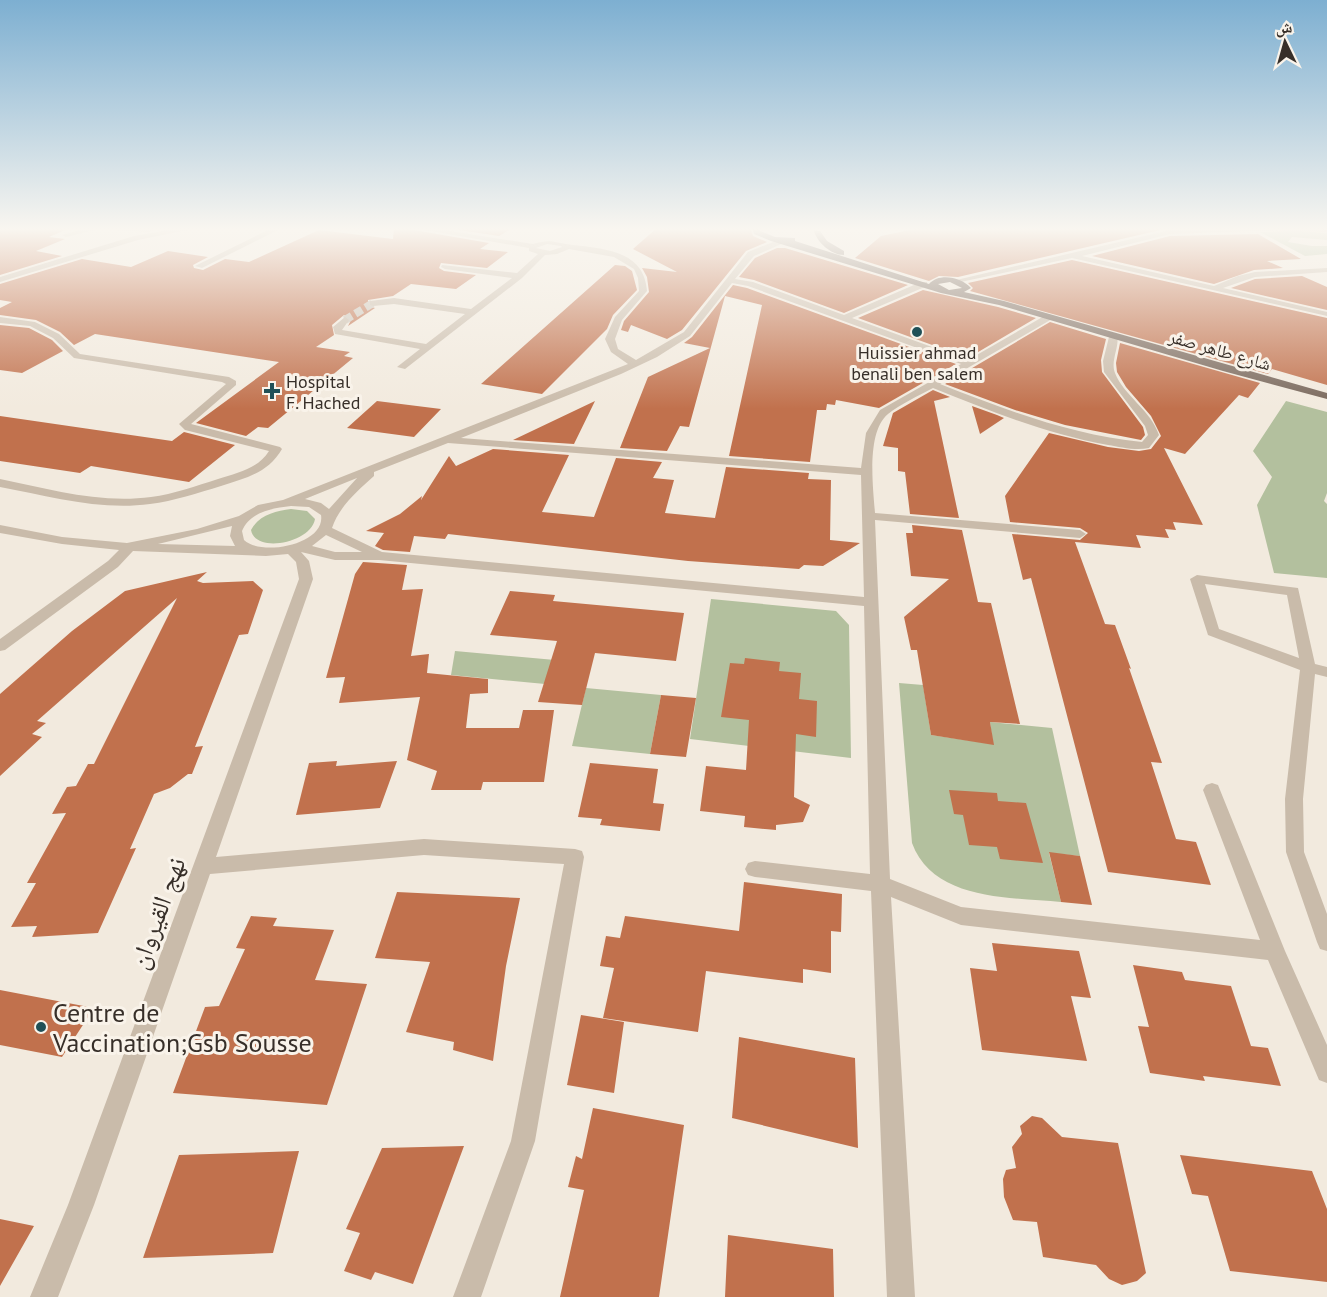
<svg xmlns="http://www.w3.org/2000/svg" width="1327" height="1297" font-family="'PT Sans','Noto Naskh Arabic',sans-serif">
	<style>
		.green { fill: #b3c09e }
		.building { fill: #c1714d }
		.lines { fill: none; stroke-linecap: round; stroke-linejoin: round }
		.minor-tunnel { stroke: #cdc5ba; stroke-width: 8; stroke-dasharray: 8 4; stroke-linecap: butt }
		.minor { fill: #c9bbaa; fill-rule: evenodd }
		.major { fill: #78675b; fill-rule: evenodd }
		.poi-dot { fill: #205057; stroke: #f9f3ea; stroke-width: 2 }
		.labels { text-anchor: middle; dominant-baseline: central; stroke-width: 6; stroke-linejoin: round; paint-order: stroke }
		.far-street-label { font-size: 18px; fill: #372f29; stroke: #f9f3ea }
		.far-poi-label { font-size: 18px; fill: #372f29; stroke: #f9f3ea }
		.near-street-label { font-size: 26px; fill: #372f29; stroke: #f9f3ea }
		.near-poi-label { font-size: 26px; fill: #372f29; stroke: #f9f3ea; text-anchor: start }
	</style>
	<rect width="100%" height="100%" fill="#f2eade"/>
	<!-- green -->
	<path class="green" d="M 1298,231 L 1327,233 L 1327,240 L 1292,237 L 1288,242 L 1312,246 L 1327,246 L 1327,254 L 1305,256 L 1260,232 Z
		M 1286,401 L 1327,412 L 1327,493 L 1324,501 L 1327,504 L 1327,578 L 1274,573 L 1257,505 L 1272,477 L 1253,451 Z
		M 291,509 L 307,511 L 315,519 C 311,543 255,554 251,530 C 259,515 275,511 291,509 Z
		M 711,599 L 836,611 L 849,625 L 851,758 L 690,739 Z
		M 455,651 L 555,660 L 545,684 L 451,675 Z
		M 899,683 L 923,685 L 931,735 L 993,744 L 990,722 L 1052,728 L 1080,856 L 1049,853 L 1061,902 C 1010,897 933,901 912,843 Z
		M 586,688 L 661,695 L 650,754 L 572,746 Z"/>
	<!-- building -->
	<path class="building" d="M 0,227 L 72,227 L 49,237 L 65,239 L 36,251 L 62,256 L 0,275 Z
		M 394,227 L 406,227 L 408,229 L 489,243 L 480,249 L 508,252 L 487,268 L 441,263 L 439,268 L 444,271 L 476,275 L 456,289 L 411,284 L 393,296 L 368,300 L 368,306 L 375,308 L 348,326 L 351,320 L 344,315 L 332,325 L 334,335 L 316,347 L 350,352 L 344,356 L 353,358 L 268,428 L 258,427 L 246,436 L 196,423 L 279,362 L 95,334 L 74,345 L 60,332 L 36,320 L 0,315 L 0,308 L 12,302 L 0,300 L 0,284 L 82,259 L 131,267 L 168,251 L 208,257 L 193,265 L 194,268 L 203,270 L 225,259 L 249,262 L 319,230 L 393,239 Z
		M 439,227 L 514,227 L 499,236 Z
		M 658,227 L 750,227 L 753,236 L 767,242 L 746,251 L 682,330 L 667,339 L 631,325 L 628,332 L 621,330 L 624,321 L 649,292 L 647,277 L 642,268 L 677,272 L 633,249 Z
		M 924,227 L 1190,227 L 1169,228 L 958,277 L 939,276 L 929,281 L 855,258 L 881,236 Z
		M 1258,234 L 1301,259 L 1267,261 L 1283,268 L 1254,270 L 1214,284 L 1092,256 L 1170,236 Z
		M 777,248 L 785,248 L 908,285 L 844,313 L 754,280 L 739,277 L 755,258 Z
		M 1072,260 L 1327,318 L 1327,385 L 1272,369 L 1268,374 L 970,291 L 973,288 L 968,283 Z
		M 615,265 L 625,266 L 632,271 L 637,290 L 613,315 L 607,329 L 542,394 L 481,384 Z
		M 1302,276 L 1327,287 L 1327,310 L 1231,288 L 1255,279 Z
		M 733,285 L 747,288 L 956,364 L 879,408 L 836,400 L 835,405 L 827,404 L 826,410 L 817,410 L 810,462 L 729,456 L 762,305 L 725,296 L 689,427 L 680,426 L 667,451 L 620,448 L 648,377 L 710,348 L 684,343 L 692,337 Z
		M 923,290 L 998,307 L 1036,318 L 968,358 L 858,318 Z
		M 1050,322 L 1106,339 L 1101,360 L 1102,372 L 1143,427 L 1145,435 L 1141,440 L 1065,425 L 1015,410 L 945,384 Z
		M 0,325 L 29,328 L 52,340 L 63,351 L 22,373 L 0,370 Z
		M 1120,343 L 1260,383 L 1248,398 L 1239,395 L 1185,454 L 1164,448 L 1203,525 L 1173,522 L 1176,530 L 1165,529 L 1169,538 L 1136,535 L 1141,548 L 1075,542 L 1105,624 L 1115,625 L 1131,669 L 1129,668 L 1162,763 L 1151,762 L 1176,839 L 1196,842 L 1211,885 L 1108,872 L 1031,578 L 1023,580 L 1012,534 L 1080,540 L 1088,533 L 1080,528 L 1010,522 L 1005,496 L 1049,433 L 1108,447 L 1139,451 L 1151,449 L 1161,436 L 1151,416 L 1126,387 L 1117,372 L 1116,363 Z
		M 933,390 L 950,397 L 934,401 L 959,518 L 910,514 L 905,472 L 898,471 L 898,448 L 883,446 L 893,413 Z
		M 377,401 L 441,409 L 414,437 L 347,428 Z
		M 595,401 L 574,444 L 513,440 Z
		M 972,406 L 997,415 L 1004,418 L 980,434 Z
		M 0,416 L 172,441 L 184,432 L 235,445 L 189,482 L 91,466 L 80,473 L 0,461 Z
		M 493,449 L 569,455 L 542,512 L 594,517 L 616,458 L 662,462 L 653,478 L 674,480 L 665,513 L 715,518 L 726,467 L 809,473 L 808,479 L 831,480 L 830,540 L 860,543 L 823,566 L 804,565 L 799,569 L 688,561 L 448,534 L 445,539 L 414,536 L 410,552 L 383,550 L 375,546 L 384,533 L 366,531 L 400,514 L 422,496 L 421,500 L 449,456 L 456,466 Z
		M 912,525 L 962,530 L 978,602 L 991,603 L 1020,724 L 990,722 L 994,745 L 931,735 L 917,650 L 911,650 L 904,617 L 949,579 L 911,576 L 906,533 L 913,533 Z
		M 363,562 L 407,565 L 402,590 L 423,589 L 411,656 L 429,654 L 427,673 L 488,679 L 488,693 L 470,694 L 466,728 L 519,728 L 523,710 L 554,710 L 544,782 L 483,782 L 481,790 L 431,790 L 437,771 L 407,760 L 420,697 L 339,703 L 345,677 L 326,678 L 355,574 Z
		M 207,572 L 197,581 L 203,583 L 253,581 L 263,590 L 248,634 L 239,635 L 195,747 L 203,746 L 192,774 L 188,774 L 170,788 L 154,794 L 130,849 L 136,848 L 98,933 L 32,937 L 37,926 L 11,927 L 36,883 L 27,883 L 66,813 L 52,814 L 67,787 L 76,786 L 88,764 L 94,764 L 177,598 L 37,721 L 46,723 L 32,734 L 42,737 L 0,776 L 0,694 L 72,631 L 125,591 Z
		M 510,591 L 555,595 L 553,601 L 684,613 L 676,661 L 595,653 L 582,705 L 538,702 L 557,641 L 490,635 Z
		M 745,658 L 780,662 L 779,671 L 801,673 L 799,699 L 817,701 L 816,737 L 796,734 L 794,797 L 810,805 L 803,822 L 776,825 L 776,830 L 744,827 L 745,816 L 700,811 L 706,766 L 746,770 L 749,720 L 721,717 L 730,663 L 744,664 Z
		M 661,695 L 696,698 L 686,757 L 650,754 Z
		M 337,761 L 336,766 L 397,761 L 380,808 L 296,815 L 309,763 Z
		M 590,763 L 658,769 L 653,803 L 664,804 L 660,831 L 600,825 L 602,819 L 578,817 Z
		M 949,790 L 997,793 L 998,801 L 1026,803 L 1043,863 L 1000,859 L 997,847 L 969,845 L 963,815 L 954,814 Z
		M 1049,852 L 1080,856 L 1092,905 L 1061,902 Z
		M 744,882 L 842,894 L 841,932 L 831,931 L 831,973 L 803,969 L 803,983 L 706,971 L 698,1032 L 603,1018 L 614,968 L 600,966 L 606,936 L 620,938 L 625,916 L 739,931 Z
		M 397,892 L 520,898 L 506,966 L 493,1061 L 453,1050 L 454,1042 L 406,1032 L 430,962 L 375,958 Z
		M 251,916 L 277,918 L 273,926 L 334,930 L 315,980 L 367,984 L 327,1105 L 173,1093 L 205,1007 L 219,1006 L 245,949 L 236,948 Z
		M 992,943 L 1079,951 L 1091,998 L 1071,996 L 1087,1061 L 982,1050 L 970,968 L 997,971 Z
		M 1133,965 L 1182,972 L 1185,980 L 1231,986 L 1251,1046 L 1268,1048 L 1281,1086 L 1203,1076 L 1205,1081 L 1150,1073 L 1138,1026 L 1149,1027 Z
		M 0,990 L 94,1008 L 62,1057 L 0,1045 Z
		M 581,1015 L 624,1022 L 614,1093 L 567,1085 Z
		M 739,1037 L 855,1058 L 858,1148 L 732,1118 Z
		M 593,1108 L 684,1125 L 659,1297 L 560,1297 L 584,1190 L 568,1187 L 576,1156 L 582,1159 Z
		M 1032,1116 L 1042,1118 L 1062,1137 L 1118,1143 L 1146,1273 L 1137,1281 L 1122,1285 L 1109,1279 L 1096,1265 L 1043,1257 L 1037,1222 L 1013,1220 L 1004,1197 L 1003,1179 L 1006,1170 L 1016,1168 L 1012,1147 L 1022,1134 L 1020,1126 Z
		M 464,1146 L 413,1284 L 375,1272 L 371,1280 L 344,1271 L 360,1233 L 346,1229 L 382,1148 Z
		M 299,1151 L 273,1253 L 143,1258 L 179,1155 Z
		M 1180,1155 L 1312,1171 L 1327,1209 L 1327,1282 L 1230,1271 L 1208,1196 L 1192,1194 Z
		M 0,1219 L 34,1226 L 0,1286 Z
		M 728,1235 L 833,1249 L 834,1297 L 725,1297 Z"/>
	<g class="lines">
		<!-- minor-tunnel -->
		<path class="minor-tunnel" d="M 345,320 L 373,303"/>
		<!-- minor -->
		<path class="minor" d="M 90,227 L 134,227 L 153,230 L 149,232 L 99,229 L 66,237 L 62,235 Z
			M 186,227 L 202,227 L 138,240 L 0,282 L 0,277 L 134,236 Z
			M 274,227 L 284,227 L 202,268 L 195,266 Z
			M 408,227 L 425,227 L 533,244 C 551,238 556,243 573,245 C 606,249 644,251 647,291 L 622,320 L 615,339 L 618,349 L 636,360 L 684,332 L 748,252 L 783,238 L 786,242 L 754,256 L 735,279 L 753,282 L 844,315 L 921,282 L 927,282 L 927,286 L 852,318 L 968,360 L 1046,315 L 1052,315 L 1052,319 L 940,384 C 1006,410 1071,435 1142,442 L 1148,435 L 1145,426 L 1104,372 L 1103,361 L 1109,337 L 1117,335 C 1120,347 1110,360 1115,373 C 1124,396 1150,409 1159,435 L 1149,448 C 1136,451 1120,447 1108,445 C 1047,434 990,411 933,388 C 918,396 901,404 888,414 C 866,432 873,487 875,513 L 1080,530 L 1086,534 L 1080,538 L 875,520 L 890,879 L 961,907 L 1260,940 L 1203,790 L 1206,785 L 1212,783 L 1218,785 L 1285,951 L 1327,1045 L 1327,1083 L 1319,1080 L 1268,960 L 961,925 L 891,897 L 915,1297 L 887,1297 L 871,891 L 755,877 L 748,875 L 745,869 L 748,863 L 755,861 L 870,874 L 864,606 L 379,560 L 335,560 L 301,552 L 309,561 L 313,579 L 216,857 L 424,839 L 575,849 L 582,851 L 584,857 L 535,1141 L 481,1297 L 453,1297 L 511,1141 L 564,864 L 424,855 L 210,874 L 94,1205 L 58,1297 L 30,1297 L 68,1205 L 299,579 L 296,562 L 288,554 L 266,556 L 133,551 L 118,567 L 5,650 L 0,651 L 0,639 L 108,561 L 119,550 L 62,544 L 0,533 L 0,525 L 62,537 L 127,543 L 197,529 L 239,516 L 258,505 L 283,500 L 628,364 L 611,352 L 605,339 L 615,317 L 639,291 L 638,278 L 634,269 L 614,257 L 569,249 L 557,254 L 545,255 L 522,278 L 405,369 L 397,367 L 420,349 L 335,334 L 333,327 L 345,317 L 349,320 L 342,330 L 426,344 L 465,314 L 394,304 L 373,306 L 370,305 L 370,301 L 394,298 L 471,309 L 512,278 L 445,269 L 441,267 L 442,265 L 517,273 L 538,254 L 529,251 L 529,248 ZM 547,244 L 561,246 L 562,247 L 550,251 L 536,248 ZM 732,283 L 748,286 L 961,364 L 880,410 L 866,433 L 861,468 L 461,438 L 621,374 L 657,357 L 690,336 ZM 448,443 L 861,475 L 864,597 L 382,552 L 332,528 C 339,507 357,491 374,476 L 374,472 ZM 357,478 L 329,509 L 321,503 L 305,499 ZM 291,506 L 309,507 L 321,515 C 326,544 262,557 244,540 L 242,531 C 250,512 272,508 291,506 ZM 232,526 L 230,536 L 235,546 L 158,544 ZM 326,535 L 362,552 L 335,552 L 312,546 Z
			M 813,227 L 821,227 L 821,229 L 814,231 Z
			M 1249,227 L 1326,228 L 1327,232 L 1279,230 L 1170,234 L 1082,256 L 1214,286 L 1238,276 L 1255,272 L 1327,268 L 1327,272 L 1255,277 L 1223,288 L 1327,312 L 1327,316 L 1072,258 L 956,283 L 952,281 L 1170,230 Z
			M 0,317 L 35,322 L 59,334 L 80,354 L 229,377 L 236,381 L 236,385 L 191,424 L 280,447 L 282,449 C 268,473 246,478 221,486 C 198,493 174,501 150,504 C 100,511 49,496 0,487 L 0,479 C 49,489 100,504 151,497 C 174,494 196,486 218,479 C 237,473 258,469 269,451 L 185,430 L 179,424 L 226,384 L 222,382 L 74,358 L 53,338 L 30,326 L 0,323 Z
			M 1197,575 L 1298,588 L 1315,664 L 1327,667 L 1327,677 L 1315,674 L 1303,799 L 1304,852 L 1327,914 L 1327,951 L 1320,949 L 1317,942 L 1286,852 L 1285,799 L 1300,670 L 1208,635 L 1190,579 ZM 1205,584 L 1287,595 L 1299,658 L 1219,629 Z"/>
		<!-- major -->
		<path class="major" d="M 752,227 L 760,227 L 760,231 L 775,237 L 795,238 L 795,241 L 929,284 C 940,272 962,278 971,288 L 964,292 L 1004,301 L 1327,393 L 1327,399 L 1223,371 L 999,305 L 941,293 L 771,241 L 754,234 ZM 950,282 L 962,288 L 949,290 L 938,284 Z
			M 1314,227 L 1327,227 L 1327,231 L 1316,228 Z
			M 814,231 L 820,231 L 827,241 L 844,251 L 844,255 C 831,255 817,242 814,231 Z"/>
	</g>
	<!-- sky -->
	<linearGradient id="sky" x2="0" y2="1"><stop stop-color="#7dafd1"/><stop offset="0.56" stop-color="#f9f6f0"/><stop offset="1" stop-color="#f9f6f0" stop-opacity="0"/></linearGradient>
	<rect width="1327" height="409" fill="url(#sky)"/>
	<!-- markers -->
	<g class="poi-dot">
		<circle cx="917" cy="332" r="6"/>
		<path d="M269 382h6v6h6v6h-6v6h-6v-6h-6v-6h6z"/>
		<circle cx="41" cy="1027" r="6"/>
	</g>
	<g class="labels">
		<!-- far-street labels -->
		<g class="far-street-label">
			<text transform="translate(1220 350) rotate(16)">شارع طاهر صفر</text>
		</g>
		<!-- far-poi labels -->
		<g class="far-poi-label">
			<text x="917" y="352">Huissier ahmad<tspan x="917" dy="21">benali ben salem</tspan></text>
			<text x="286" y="381" text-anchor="start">Hospital<tspan x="286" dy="21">F. Hached</tspan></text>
		</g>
		<!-- near-street labels -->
		<g class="near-street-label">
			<text transform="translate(157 913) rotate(-70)">نهج القيروان</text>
		</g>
		<!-- near-poi labels -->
		<g class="near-poi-label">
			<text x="53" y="1012">Centre de<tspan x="53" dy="30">Vaccination;Gsb Sousse</tspan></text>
		</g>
	</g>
	<!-- north arrow -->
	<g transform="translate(1285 42) rotate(355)" stroke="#f9f3ea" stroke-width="4.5" paint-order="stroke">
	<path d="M0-4.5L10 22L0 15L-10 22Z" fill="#372f29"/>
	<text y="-9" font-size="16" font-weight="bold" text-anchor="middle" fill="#372f29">ش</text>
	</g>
</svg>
